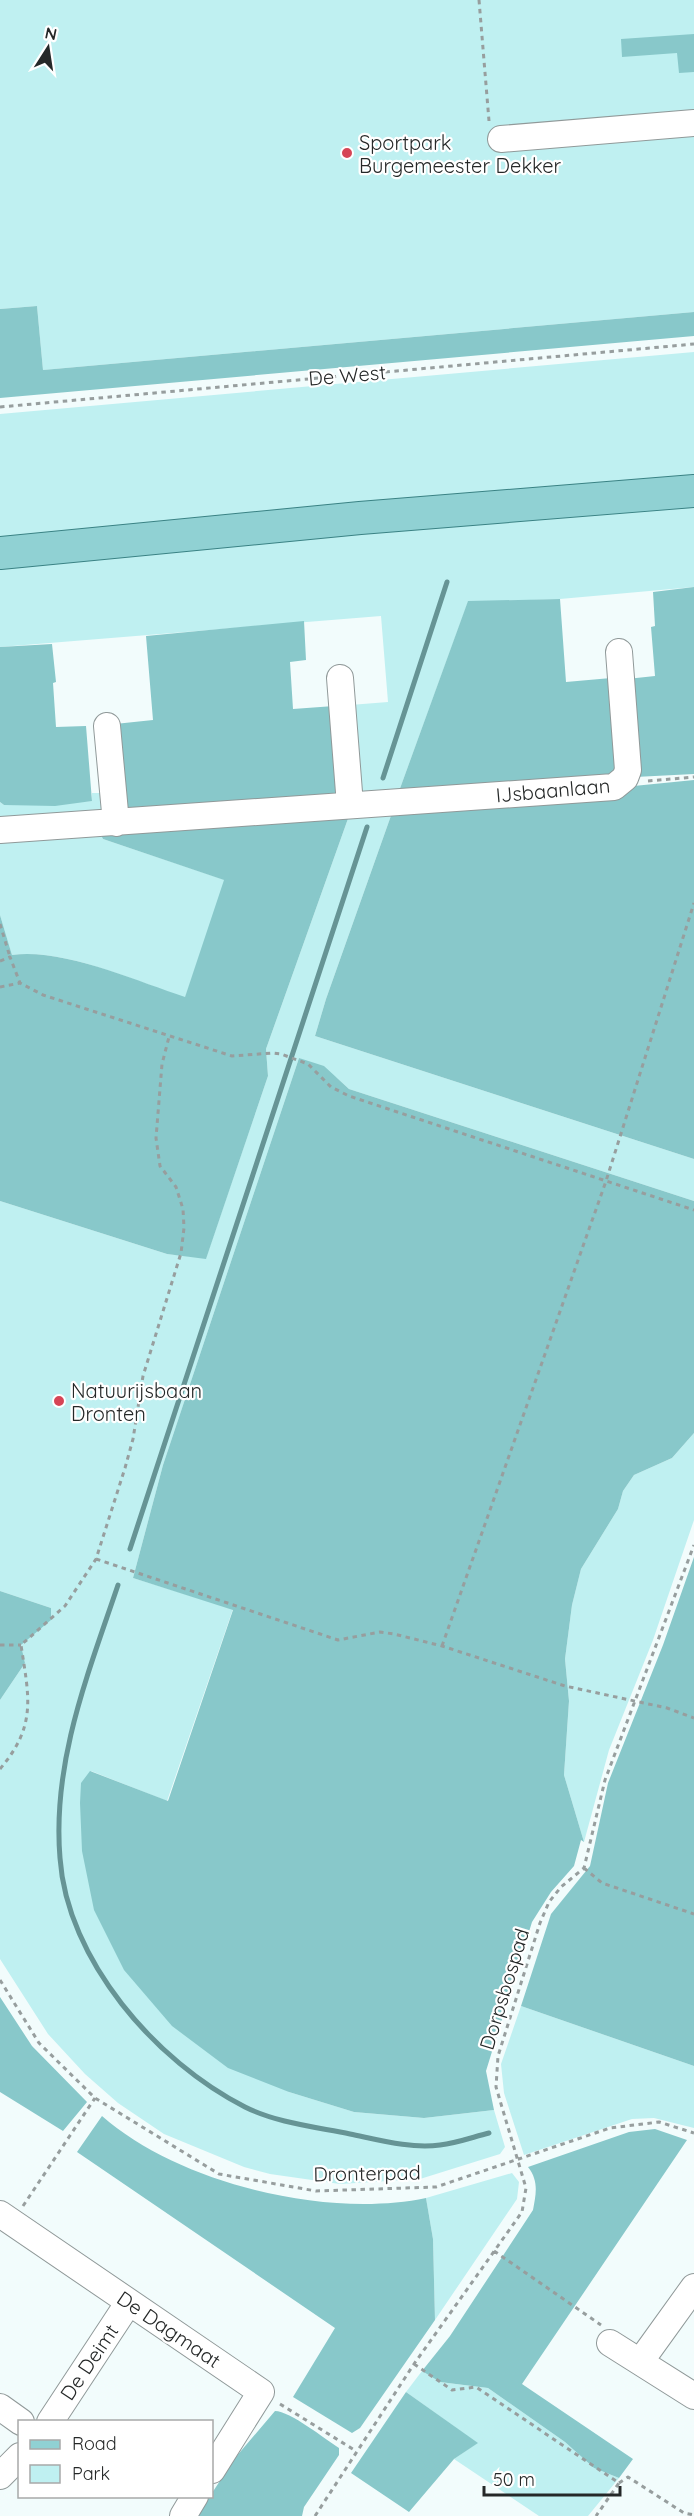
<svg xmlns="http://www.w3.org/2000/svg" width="694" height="2516" font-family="Quicksand,sans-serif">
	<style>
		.green { fill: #bff0f1 }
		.forest { fill: #88c8ca }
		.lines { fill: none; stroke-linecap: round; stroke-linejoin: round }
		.stream { stroke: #669495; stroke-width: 5 }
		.minor-casing { stroke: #909999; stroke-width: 28 }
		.major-casing { stroke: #3a8284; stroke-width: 34 }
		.path { stroke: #979e9e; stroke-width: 3; stroke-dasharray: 4.5 4.5; stroke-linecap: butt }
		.minor { stroke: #fff; stroke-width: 26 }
		.major { stroke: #90d1d3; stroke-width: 32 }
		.poi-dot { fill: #d64556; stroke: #fff; stroke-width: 2 }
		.labels { text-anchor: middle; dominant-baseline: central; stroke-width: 4.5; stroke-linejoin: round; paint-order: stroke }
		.poi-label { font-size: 20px; fill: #252828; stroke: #fff; text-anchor: start }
		.street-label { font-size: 20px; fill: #252828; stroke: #fff }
	</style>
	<rect width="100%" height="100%" fill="#f2fcfc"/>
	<!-- green -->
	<path class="green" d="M 0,0 L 694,0 L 694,312 L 43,370 L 37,306 L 0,309 Z
		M 694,352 L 694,483 L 0,544 L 0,414 Z
		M 694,500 L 694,587 L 560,599 L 468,602 L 398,794 L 362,793 L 357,785 L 350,705 L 388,702 L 381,616 L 0,647 L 0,562 Z
		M 92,793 L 105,793 L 102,810 L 0,820 L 0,802 L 4,805 L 92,801 Z
		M 393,810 L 326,999 L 315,1036 L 694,1159 L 694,1201 L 349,1089 L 337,1078 L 299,1058 L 163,1465 L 133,1578 L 233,1609 L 167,1801 L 91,1771 L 289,2092 L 354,2112 L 424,2118 L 494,2110 L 505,2147 L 500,2154 L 420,2179 L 340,2184 L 270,2174 L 244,2167 L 164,2134 L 118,2103 L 85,2074 L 48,2034 L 0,1959 L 0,1700 L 25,1663 L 21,1645 L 51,1608 L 0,1591 L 0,1201 L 167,1254 L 206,1258 L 268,1076 L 266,1049 L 350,813 Z
		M 98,829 L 103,839 L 225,880 L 185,998 C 136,981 63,948 12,955 L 0,915 L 0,836 Z
		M 694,1433 L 694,1520 L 653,1640 L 609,1750 L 584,1842 L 564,1775 L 569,1701 L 565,1659 L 572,1605 L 581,1569 L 618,1509 L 623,1491 L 634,1475 L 672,1458 Z
		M 521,2006 L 694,2066 L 694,2128 L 654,2118 L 632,2119 L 524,2155 L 504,2093 L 501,2064 Z
		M 512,2173 L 519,2182 L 517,2199 L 435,2320 L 433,2239 L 426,2198 Z
		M 422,2371 L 440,2382 L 488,2388 L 565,2442 L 594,2468 L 619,2478 L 588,2516 L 539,2516 L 454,2459 L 477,2443 L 406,2392 Z"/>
	<!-- forest -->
	<path class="forest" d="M 694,34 L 694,72 L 679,73 L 677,53 L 622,57 L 621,39 Z
		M 37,306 L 43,370 L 694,312 L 694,336 L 0,398 L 0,309 Z
		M 694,587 L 694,774 L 635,777 L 627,679 L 655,676 L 651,627 L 655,626 L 653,592 Z
		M 560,599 L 566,682 L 611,678 L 619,767 L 614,777 L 398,794 L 468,601 Z
		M 304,621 L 306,660 L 290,662 L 293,709 L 334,706 L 337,794 L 128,809 L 125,806 L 115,724 L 153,720 L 146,636 Z
		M 52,644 L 56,682 L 53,683 L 56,727 L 86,726 L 92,801 L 55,806 L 4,805 L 0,802 L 0,647 Z
		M 694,780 L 694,1159 L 315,1036 L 326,999 L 393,810 Z
		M 350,813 L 266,1049 L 268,1076 L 206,1259 L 167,1254 L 0,1201 L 0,915 L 12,955 C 63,948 136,981 185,997 L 224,880 L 103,839 L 98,829 Z
		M 299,1058 L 324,1066 L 349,1089 L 694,1201 L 694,1433 L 672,1458 L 634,1475 L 623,1491 L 618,1509 L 581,1569 L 572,1605 L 565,1659 L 569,1701 L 564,1775 L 584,1842 L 581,1840 L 574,1866 L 551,1892 L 532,1922 L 486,2071 L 494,2110 L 424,2118 L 354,2112 L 289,2092 L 228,2068 L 172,2026 L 124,1970 L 94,1910 L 82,1851 L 80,1803 L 81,1783 L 90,1771 L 168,1801 L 233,1610 L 133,1578 L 163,1465 Z
		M 694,1557 L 694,2066 L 521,2006 L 551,1914 L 590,1866 L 608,1783 L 663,1645 Z
		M 0,1591 L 51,1608 L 51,1620 L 21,1645 L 25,1663 L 0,1700 Z
		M 0,1997 L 32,2046 L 87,2102 L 63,2131 L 0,2092 Z
		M 102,2116 C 178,2183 326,2219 426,2198 L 433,2239 L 435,2320 L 360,2428 L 352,2433 L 293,2397 L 335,2328 L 77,2152 Z
		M 655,2129 L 687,2140 L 522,2384 L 633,2459 L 619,2478 L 594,2468 L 565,2442 L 488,2388 L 440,2382 L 422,2371 L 450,2336 L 533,2210 C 536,2194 539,2181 528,2167 L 629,2132 Z
		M 406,2392 L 478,2443 L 454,2459 L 409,2512 L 351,2473 Z
		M 275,2411 C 290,2411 325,2439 339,2448 L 339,2455 L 304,2507 L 302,2516 L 196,2516 L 209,2497 L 212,2496 L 212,2493 L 235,2458 Z"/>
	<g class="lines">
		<!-- stream -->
		<path class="stream" d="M 383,778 L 447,582
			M 130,1549 L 367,827
			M 118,1585 C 88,1674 52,1762 60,1858 C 67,1960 156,2062 245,2107 C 277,2123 316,2127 350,2134 C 379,2140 411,2149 440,2145 C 457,2143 473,2137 489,2133"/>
		<!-- minor casing -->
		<g class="minor-casing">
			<path id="minor" d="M 501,139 L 694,123
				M 340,678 L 350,805
				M 107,726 L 116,823
				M 0,830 L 614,787 L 625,778 L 628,770 L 619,652
				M 0,2214 L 261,2392 L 212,2470
				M 610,2343 L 694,2396
				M 640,2362 L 694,2287
				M 0,2407 L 21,2422
				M 50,2422 L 129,2302
				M 0,2476 L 20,2456
				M 183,2516 L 195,2496"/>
		</g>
		<!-- major casing -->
		<g class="major-casing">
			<path id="major" d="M 0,553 L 360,518 L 694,491"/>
		</g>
		<!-- path -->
		<path class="path" d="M 479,0 L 489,121
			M 0,407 L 694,344
			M 648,781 L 694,777
			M 0,924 L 10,957
			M 0,961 L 10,957 L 20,983 L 43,995 L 232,1056 L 272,1053 L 281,1054 L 308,1064 L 331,1087 L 349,1096 L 694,1210
			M 0,987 L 20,983
			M 96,1559 L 338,1640 L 380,1632 L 394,1634 L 442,1646 L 565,1686 L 667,1708 L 694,1718
			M 0,1645 L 21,1645
			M 442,1646 L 606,1181 L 694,903
			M 0,1769 C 37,1725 29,1698 21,1645 L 65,1606 L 96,1559 L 125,1468 L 133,1439 L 143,1376 L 181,1253 L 184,1228 L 183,1209 L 176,1187 L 160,1166 L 156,1138 L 162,1064 L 169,1037
			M 584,1868 L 602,1883 L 694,1914
			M 0,1980 L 39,2043 L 95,2098 L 219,2174 L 316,2191 L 436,2187 L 610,2128 L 659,2122 L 694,2133
			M 23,2206 L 95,2098
			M 494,2251 L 601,2325
			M 414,2364 L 452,2390 L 476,2387 L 619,2483 L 596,2516
			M 280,2404 L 356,2451
			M 619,2483 L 628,2477 L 684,2513 L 694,2515
			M 315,2516 L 414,2364 L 522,2212 L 526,2188 L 496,2087 L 498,2056 L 540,1923 L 549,1902 L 561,1887 L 584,1868 L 605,1780 L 694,1545"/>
		<!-- minor -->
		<use href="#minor" class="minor"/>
		<!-- major -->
		<use href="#major" class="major"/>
	</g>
	<!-- markers -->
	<g class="poi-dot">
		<circle cx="347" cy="153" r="6"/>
		<circle cx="59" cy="1401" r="6"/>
	</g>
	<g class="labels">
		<!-- poi labels -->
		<g class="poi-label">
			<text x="359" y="142">Sportpark<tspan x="359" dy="23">Burgemeester Dekker</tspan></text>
			<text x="71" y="1390">Natuurijsbaan<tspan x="71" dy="23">Dronten</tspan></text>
		</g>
		<!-- street labels -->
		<g class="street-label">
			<text transform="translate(347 375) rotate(-5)">De West</text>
			<text transform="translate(553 790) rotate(-5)">IJsbaanlaan</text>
			<text transform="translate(504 1989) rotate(-73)">Dorpsbospad</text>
			<text transform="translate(367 2173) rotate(-1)">Dronterpad</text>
			<text transform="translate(169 2329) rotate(34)">De Dagmaat</text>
			<text transform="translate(89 2362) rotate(-56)">De Deimt</text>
		</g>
	</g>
	<!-- legend -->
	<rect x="18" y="2420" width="195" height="78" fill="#ffffff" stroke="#a8a9a9" stroke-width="1.5"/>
	<rect x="30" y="2440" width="30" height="9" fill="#90d1d3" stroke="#a8a9a9" stroke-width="1.5"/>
	<text x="72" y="2450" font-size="18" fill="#252828">Road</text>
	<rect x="30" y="2465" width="30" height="18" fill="#bff0f1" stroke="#a8a9a9" stroke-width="1.5"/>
	<text x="72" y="2480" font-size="18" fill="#252828">Park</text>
	<!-- north arrow -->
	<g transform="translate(48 48) rotate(12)" stroke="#ffffff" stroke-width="4.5" paint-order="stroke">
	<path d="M0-4.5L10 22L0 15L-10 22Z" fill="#252828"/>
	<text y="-9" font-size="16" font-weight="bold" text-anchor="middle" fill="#252828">N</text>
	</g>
	<!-- scale -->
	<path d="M484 2486v9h136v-9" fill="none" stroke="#252828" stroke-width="3"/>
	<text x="493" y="2486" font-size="18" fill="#252828" stroke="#ffffff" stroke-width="4.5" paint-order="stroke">50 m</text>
</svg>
